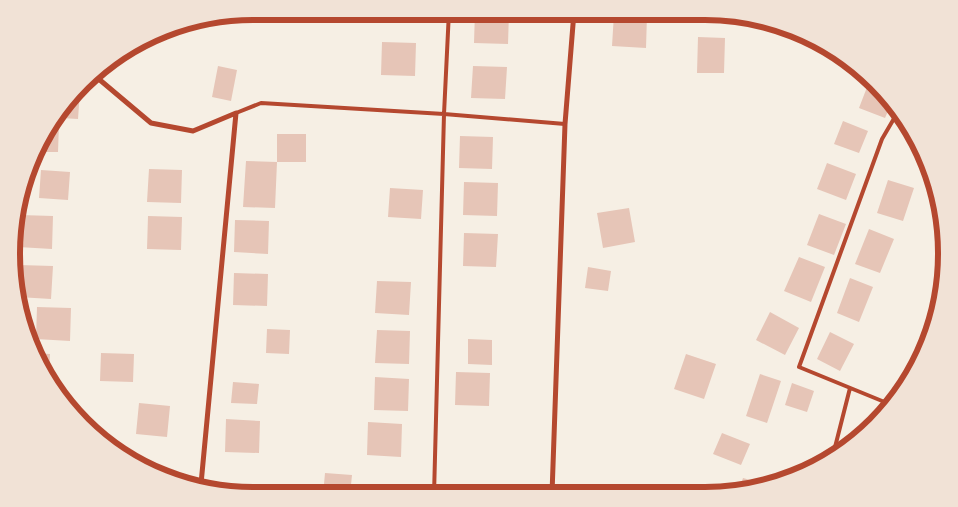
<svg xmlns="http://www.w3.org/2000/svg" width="958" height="507" font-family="'Golos Text',sans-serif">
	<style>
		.building { fill: #e6c5b7 }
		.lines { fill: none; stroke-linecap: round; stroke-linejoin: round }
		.service { stroke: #b5482f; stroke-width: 4 }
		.minor { stroke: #b5482f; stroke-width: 5 }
		.rim { fill: none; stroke: #b5482f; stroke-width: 6 }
	</style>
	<rect width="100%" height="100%" fill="#f6efe4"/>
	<!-- building -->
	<path class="building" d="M 475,11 L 509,12 L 508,44 L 474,43 Z
		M 614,14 L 647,15 L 646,48 L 612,46 Z
		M 698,37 L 725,38 L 724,73 L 697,73 Z
		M 382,42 L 416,43 L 415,76 L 381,75 Z
		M 218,66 L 237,70 L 231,101 L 212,97 Z
		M 473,66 L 507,67 L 505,99 L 471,98 Z
		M 869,82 L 892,102 L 885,118 L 859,108 Z
		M 79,91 L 80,91 L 78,119 L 61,118 L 61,109 Z
		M 843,121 L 868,131 L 859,153 L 834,144 Z
		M 50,124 L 59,124 L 58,152 L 37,152 Z
		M 277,134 L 306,134 L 306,162 L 277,162 Z
		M 460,136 L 493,137 L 492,169 L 459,168 Z
		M 246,161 L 277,162 L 275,208 L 243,207 Z
		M 827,163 L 856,174 L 846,200 L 817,189 Z
		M 149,169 L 182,170 L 181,203 L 147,202 Z
		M 41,170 L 70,172 L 68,200 L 39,198 Z
		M 888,180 L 914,188 L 903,221 L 877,213 Z
		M 464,182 L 498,183 L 497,216 L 463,215 Z
		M 390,188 L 423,190 L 421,219 L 388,217 Z
		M 629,208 L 635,242 L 603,248 L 597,213 Z
		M 819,214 L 846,224 L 834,255 L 807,245 Z
		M 20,215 L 53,216 L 52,249 L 18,247 Z
		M 148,216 L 182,217 L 181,250 L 147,249 Z
		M 235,220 L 269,221 L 268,254 L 234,252 Z
		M 869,229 L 894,239 L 880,273 L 855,264 Z
		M 464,233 L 498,234 L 496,267 L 463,266 Z
		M 799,257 L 825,267 L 811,302 L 784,291 Z
		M 19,265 L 53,266 L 51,299 L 18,297 Z
		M 588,267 L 611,271 L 608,291 L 585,288 Z
		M 234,273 L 268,274 L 267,306 L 233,305 Z
		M 850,278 L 873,287 L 859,322 L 837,313 Z
		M 377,281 L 411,282 L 409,315 L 375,313 Z
		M 37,307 L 71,308 L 70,341 L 36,339 Z
		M 770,312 L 799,328 L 785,355 L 756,340 Z
		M 267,329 L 290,330 L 289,354 L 266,353 Z
		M 377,330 L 410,331 L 409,364 L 375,363 Z
		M 830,332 L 854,344 L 840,371 L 817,359 Z
		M 468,339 L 492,340 L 492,365 L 468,364 Z
		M 34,353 L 50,354 L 49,377 Z
		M 101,353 L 134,354 L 133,382 L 100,381 Z
		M 686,354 L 716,364 L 704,399 L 674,389 Z
		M 456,372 L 490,373 L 489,406 L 455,405 Z
		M 760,374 L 781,381 L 767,423 L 746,416 Z
		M 375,377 L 409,379 L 408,411 L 374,410 Z
		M 233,382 L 259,384 L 257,404 L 231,403 Z
		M 792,383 L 814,391 L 807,412 L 785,405 Z
		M 139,403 L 170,406 L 167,437 L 136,434 Z
		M 226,419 L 260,421 L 259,453 L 225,452 Z
		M 368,422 L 402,424 L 401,457 L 367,455 Z
		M 722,433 L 750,444 L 741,465 L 713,454 Z
		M 325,473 L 352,475 L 350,495 L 323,495 Z
		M 743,478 L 768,485 L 738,493 Z
		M 449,487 L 478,487 L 478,495 L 449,495 Z"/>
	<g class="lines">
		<!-- service -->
		<path class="service" d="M 236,113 L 261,103 L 444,114 L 565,124
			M 887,403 L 799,367 L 882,139 L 899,110
			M 832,459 L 850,388
			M 434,495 L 444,114 L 449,11"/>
		<!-- minor -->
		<path class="minor" d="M 94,75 L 151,123 L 193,131 L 236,113 L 201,484
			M 552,494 L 565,124 L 574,12"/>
	</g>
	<!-- crop -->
	<path d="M0 0H958V507H0ZM253 20H705A233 233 0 0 1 938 253V254A233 233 0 0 1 705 487H253A233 233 0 0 1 20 254V253A233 233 0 0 1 253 20Z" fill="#f1e2d6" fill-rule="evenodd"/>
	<path class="rim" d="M253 20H705A233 233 0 0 1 938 253V254A233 233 0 0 1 705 487H253A233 233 0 0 1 20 254V253A233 233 0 0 1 253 20Z"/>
</svg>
